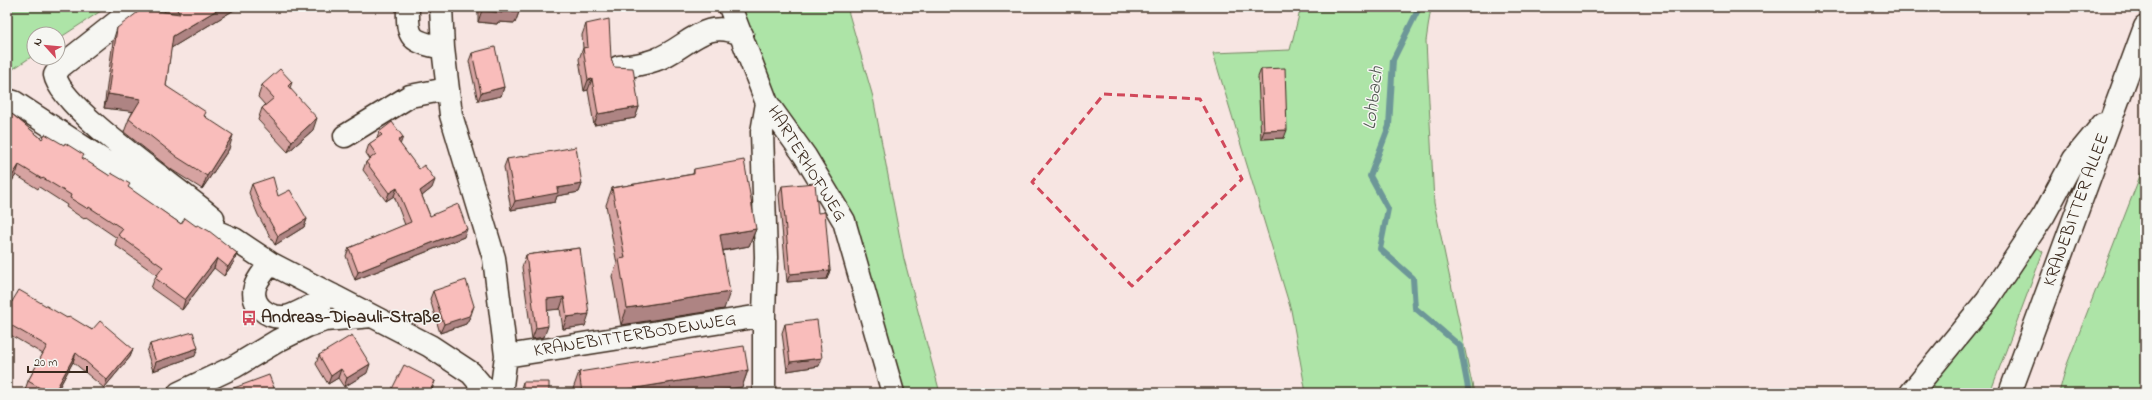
<svg xmlns="http://www.w3.org/2000/svg" width="2152" height="400" font-family="'Indie Flower',sans-serif">
	<style>
		.green { fill: #ade4a7; stroke: #748762 }
		.lines { fill: none; stroke-linecap: round; stroke-linejoin: round }
		.stream { stroke: #6d9798; stroke-width: 6 }
		.minor-casing { stroke: #3b2a1e; stroke-width: 25 }
		.major-casing { stroke: #3b2a1e; stroke-width: 25 }
		.minor { stroke: #f6f6f2; stroke-width: 22 }
		.major { stroke: #f6f6f2; stroke-width: 22 }
		.wall { fill: #d6a3a1; stroke: #3b2a1e }
		.shaded-wall { fill: #ae8483; stroke: #3b2a1e }
		.building { fill: #f9bdbb; stroke: #3b2a1e }
		.marked { fill: none; stroke: #d1495b; stroke-width: 3; stroke-dasharray: 8 5; stroke-linejoin: round }
		.labels { text-anchor: middle; dominant-baseline: central; stroke-width: 3; stroke-linejoin: round; paint-order: stroke }
		.street-label { font-size: 18px; fill: #3b2a1e; stroke: #f6f6f2 }
		.poi-label { font-size: 18px; font-weight: bold; fill: #3b2a1e; stroke: #f6f6f2; text-anchor: start }
		.water-label { font-size: 19px; font-style: italic; fill: #505751; stroke: #f6f6f2 }
	</style>
	<rect width="100%" height="100%" fill="#f7e5e2"/>
	<filter id="ink" filterUnits="userSpaceOnUse"><feTurbulence type="fractalNoise" baseFrequency=".025" numOctaves="2"/><feDisplacementMap in="SourceGraphic" scale="8" xChannelSelector="R" yChannelSelector="G"/><feConvolveMatrix kernelMatrix="1 2 1 2 8 2 1 2 1" color-interpolation-filters="sRGB"/></filter>
	<g filter="url(#ink)">
		<!-- green -->
		<path class="green" d="M 7,7 L 107,7 L 58,39 L 58,34 L 34,34 L 34,55 L 7,73 Z
			M 730,7 L 847,7 L 873,97 L 904,259 L 940,393 L 893,393 L 844,222 L 805,156 Z
			M 1301,7 L 1431,7 L 1426,41 L 1434,203 L 1474,393 L 1306,393 L 1291,310 L 1213,53 L 1290,50 Z
			M 2145,163 L 2145,393 L 2059,393 L 2066,367 Z
			M 2037,247 L 2043,252 L 1990,393 L 1927,393 Z"/>
		<g class="lines">
			<!-- stream -->
			<path class="stream" d="M 1418,7 L 1418,10 L 1393,60 L 1389,126 L 1370,176 L 1388,209 L 1380,249 L 1413,278 L 1415,308 L 1460,346 L 1469,393"/>
			<!-- minor casing -->
			<g class="minor-casing">
				<path id="minor" d="M 136,7 L 60,67 L 55,75 C 61,110 183,191 213,218
					M 408,7 C 407,40 411,41 443,48
					M 441,7 L 443,48 L 451,115 L 494,258 L 506,356 L 501,393
					M 730,7 L 767,103 L 805,156 L 844,221 L 893,393
					M 619,67 C 631,66 644,64 655,60 C 687,49 704,16 742,35
					M 7,100 L 14,102 L 205,227 L 234,239 L 270,263 L 430,346 L 471,373 L 488,393
					M 345,136 L 410,96 L 447,89
					M 270,263 C 265,271 257,279 255,287 C 250,305 267,318 284,317 C 293,317 322,300 332,295
					M 506,356 L 754,317 L 764,313
					M 179,393 L 234,367 L 279,340 L 307,326 L 325,320 L 372,316
					M 764,393 L 764,313 L 766,257 L 762,132 L 767,103"/>
			</g>
			<!-- major casing -->
			<g class="major-casing">
				<path id="major" d="M 1911,393 L 1987,300 L 2044,215 L 2074,159 L 2103,124
					M 2010,393 L 2145,27"/>
			</g>
			<!-- minor -->
			<use href="#minor" class="minor"/>
			<!-- major -->
			<use href="#major" class="major"/>
		</g>
		<!-- wall -->
		<path class="wall" d="M 162,7 L 239,7 L 171,48 L 166,86 L 205,116 L 229,149 L 202,189 L 172,170 L 124,132 L 129,119 L 133,111 L 104,108 L 113,41 L 117,28 L 165,12 Z
			M 475,7 L 520,7 L 519,12 L 515,23 L 498,22 L 497,24 L 478,22 L 478,8 Z
			M 586,24 L 611,58 L 614,67 L 639,107 L 635,118 L 594,125 L 588,90 L 584,91 L 579,59 L 583,48 L 582,35 Z
			M 472,53 L 504,87 L 501,96 L 478,101 L 469,61 Z
			M 1261,69 L 1284,138 L 1261,139 L 1258,77 Z
			M 292,82 L 290,88 L 313,130 L 288,152 L 258,120 L 262,108 L 265,105 L 258,97 L 262,85 Z
			M 7,110 L 42,139 L 83,159 L 128,188 L 181,224 L 196,226 L 237,253 L 234,262 L 224,276 L 214,268 L 182,310 L 151,288 L 155,278 L 157,275 L 115,245 L 117,238 L 86,217 L 84,219 L 66,207 L 67,205 L 39,187 L 38,189 L 16,175 L 7,188 Z
			M 379,132 L 400,144 L 432,188 L 422,196 L 430,216 L 464,237 L 355,280 L 346,256 L 349,248 L 405,225 L 394,196 L 386,201 L 363,170 L 366,162 L 370,159 L 366,153 L 369,144 L 377,139 Z
			M 507,159 L 582,184 L 579,192 L 557,196 L 555,202 L 511,210 L 504,167 Z
			M 694,169 L 756,229 L 749,246 L 723,251 L 724,309 L 621,325 L 612,276 L 617,264 L 606,205 L 612,188 L 693,174 Z
			M 252,184 L 278,196 L 307,219 L 304,227 L 275,245 L 258,215 L 249,193 Z
			M 782,186 L 818,213 L 830,270 L 827,279 L 787,282 L 779,195 Z
			M 580,248 L 585,326 L 563,329 L 560,309 L 547,310 L 544,337 L 532,339 L 522,267 L 526,255 Z
			M 433,291 L 471,315 L 466,324 L 440,333 L 430,299 Z
			M 7,310 L 67,318 L 133,349 L 130,357 L 104,388 L 73,362 L 56,393 L 31,393 L 25,390 L 28,381 L 43,354 L 7,333 Z
			M 785,324 L 819,366 L 787,371 L 782,333 Z
			M 150,344 L 195,356 L 153,371 L 147,352 Z
			M 319,355 L 367,373 L 344,387 L 338,378 L 328,384 L 316,364 Z
			M 748,370 L 742,387 L 705,393 L 573,393 L 573,389 L 579,372 Z
			M 523,382 L 549,393 L 520,393 L 520,391 Z
			M 234,388 L 276,393 L 233,393 Z"/>
		<!-- shaded-wall -->
		<path class="shaded-wall" d="M 222,7 L 239,7 L 168,50 L 173,36 Z
			M 482,10 L 502,10 L 519,12 L 515,23 L 498,22 L 497,24 L 478,22 Z
			M 592,79 L 588,90 L 584,91 L 588,80 Z
			M 504,87 L 501,96 L 478,101 L 481,93 Z
			M 108,94 L 141,99 L 136,112 L 104,108 Z
			M 639,107 L 635,118 L 594,125 L 598,114 Z
			M 317,118 L 313,130 L 288,152 L 292,141 Z
			M 1287,130 L 1284,138 L 1261,139 L 1264,131 Z
			M 233,135 L 229,149 L 202,189 L 207,176 Z
			M 403,137 L 400,145 L 398,141 Z
			M 19,165 L 16,175 L 7,188 L 7,184 Z
			M 435,180 L 432,188 L 417,200 L 420,191 Z
			M 582,184 L 579,192 L 557,196 L 555,202 L 511,210 L 515,201 L 557,188 Z
			M 397,188 L 394,196 L 386,201 L 389,193 Z
			M 307,219 L 304,227 L 275,245 L 278,236 Z
			M 467,229 L 464,237 L 355,280 L 358,272 Z
			M 756,229 L 749,246 L 714,252 L 720,235 Z
			M 237,253 L 234,262 L 224,276 L 228,267 Z
			M 217,258 L 214,268 L 182,310 L 185,300 Z
			M 830,270 L 827,279 L 787,282 L 790,274 Z
			M 730,292 L 724,309 L 621,325 L 627,308 Z
			M 564,297 L 560,309 L 542,311 L 547,299 Z
			M 474,306 L 471,315 L 466,324 L 440,333 L 444,324 Z
			M 589,314 L 585,326 L 563,329 L 567,317 Z
			M 548,326 L 544,337 L 532,339 L 536,328 Z
			M 198,348 L 195,356 L 153,371 L 156,362 Z
			M 133,349 L 130,357 L 104,388 L 107,380 Z
			M 76,353 L 73,362 L 56,393 L 54,393 Z
			M 822,358 L 819,366 L 787,371 L 790,362 Z
			M 370,364 L 367,373 L 344,387 L 347,378 Z
			M 341,369 L 338,378 L 328,384 L 331,376 Z
			M 748,370 L 742,387 L 705,393 L 605,393 Z
			M 435,381 L 431,393 L 429,393 Z"/>
		<!-- building -->
		<path class="building" d="M 175,7 L 222,7 L 173,36 L 166,86 L 206,112 L 204,116 L 233,135 L 207,176 L 177,157 L 129,119 L 141,99 L 108,94 L 117,28 L 142,9 L 180,14 Z
			M 482,7 L 520,7 L 519,12 L 502,10 L 502,13 L 482,10 Z
			M 609,19 L 611,58 L 614,67 L 633,68 L 639,107 L 598,114 L 592,79 L 588,80 L 583,48 L 588,47 L 586,24 Z
			M 495,47 L 504,87 L 481,93 L 472,53 Z
			M 1285,68 L 1287,130 L 1264,131 L 1261,69 Z
			M 280,69 L 292,82 L 288,86 L 317,118 L 292,141 L 262,108 L 274,98 L 262,85 Z
			M 7,110 L 42,139 L 45,134 L 64,145 L 65,143 L 84,155 L 82,158 L 110,176 L 111,173 L 130,184 L 128,187 L 181,224 L 185,218 L 196,226 L 198,225 L 209,231 L 237,253 L 228,267 L 217,258 L 185,300 L 155,278 L 163,267 L 118,235 L 123,229 L 89,207 L 88,209 L 70,198 L 71,195 L 43,178 L 42,179 L 19,165 L 7,184 Z
			M 392,122 L 403,137 L 398,141 L 419,169 L 424,165 L 435,180 L 420,191 L 430,216 L 458,204 L 467,229 L 358,272 L 349,248 L 411,222 L 397,188 L 389,193 L 366,162 L 376,154 L 369,144 L 382,135 L 379,132 Z
			M 576,147 L 582,184 L 557,188 L 558,193 L 515,201 L 507,159 Z
			M 744,160 L 756,229 L 720,235 L 730,292 L 627,308 L 619,259 L 625,258 L 612,188 L 694,174 L 694,169 Z
			M 273,177 L 278,196 L 290,190 L 307,219 L 278,236 L 261,206 L 252,184 Z
			M 815,183 L 818,213 L 825,212 L 830,270 L 790,274 L 782,186 Z
			M 580,248 L 589,314 L 567,317 L 564,297 L 547,299 L 548,326 L 536,328 L 526,255 Z
			M 466,280 L 474,306 L 469,316 L 444,324 L 433,291 Z
			M 19,290 L 67,318 L 69,316 L 92,330 L 100,321 L 133,349 L 107,380 L 76,353 L 54,393 L 49,393 L 28,381 L 47,346 L 7,323 L 7,310 Z
			M 817,320 L 822,358 L 790,362 L 785,324 Z
			M 193,332 L 198,348 L 156,362 L 150,344 Z
			M 352,335 L 370,364 L 347,378 L 341,369 L 331,376 L 319,355 Z
			M 744,346 L 748,370 L 605,393 L 582,393 L 579,372 Z
			M 404,365 L 435,381 L 429,393 L 390,393 Z
			M 269,375 L 276,393 L 236,393 L 234,388 Z
			M 523,382 L 549,382 L 549,393 L 523,393 Z"/>
	</g>
	<!-- marked area -->
	<path class="marked" d="M 1104,94 L 1200,99 L 1242,179 L 1132,286 L 1032,182 Z"/>
	<!-- icons -->
	<defs>
		<g id="bus-bare" transform="scale(1.2)"><path d="M-5-6H5V4H4V6H2V4H-2V6H-4V4H-5ZM-3.5-4V0h7V-4ZM-3.5 1.2v1.5H-2V1.2ZM2 1.2v1.5H3.5V1.2Z" fill="#d1495b" stroke="#f6f6f2" stroke-width="2.5" paint-order="stroke"/></g>
	</defs>
	<g fill-rule="evenodd">
		<use href="#bus-bare" x="249" y="318"/>
	</g>
	<g class="labels">
		<!-- street labels -->
		<g class="street-label">
			<text transform="translate(806 164) rotate(58)">HARTERHOFWEG</text>
			<text transform="translate(2077 210) rotate(-70)">KRANEBITTER ALLEE</text>
			<text transform="translate(635 336) rotate(-9)">KRANEBITTERBODENWEG</text>
		</g>
		<!-- poi labels -->
		<g class="poi-label">
			<text x="261" y="318">Andreas-Dipauli-Straße</text>
		</g>
		<!-- water labels -->
		<g class="water-label">
			<text transform="translate(1374 98) rotate(-83)">Lohbach</text>
		</g>
	</g>
	<!-- margin -->
	<rect width="2152" height="400" fill="none" stroke="#f6f6f2" stroke-width="24"/>
	<rect x="12" y="12" width="2128" height="376" fill="none" stroke="#3b2a1e" stroke-width="1.5" filter="url(#ink)"/>
	<!-- north arrow -->
	<g transform="translate(46 46) rotate(297)"><circle r="19" fill="#f6f6f2" stroke="#aba49d"/>
	<path d="M0-3L7 15L0 10L-7 15Z" fill="#d1495b"/>
	<text y="-6" font-size="11" font-weight="bold" text-anchor="middle" fill="#3b2a1e">N</text>
	</g>
	<!-- scale -->
	<path d="M28 366v6h59v-6" fill="none" stroke="#3b2a1e" stroke-width="2"/>
	<text x="34" y="366" font-size="12" fill="#3b2a1e" stroke="#f6f6f2" stroke-width="3" paint-order="stroke">20 m</text>
</svg>
